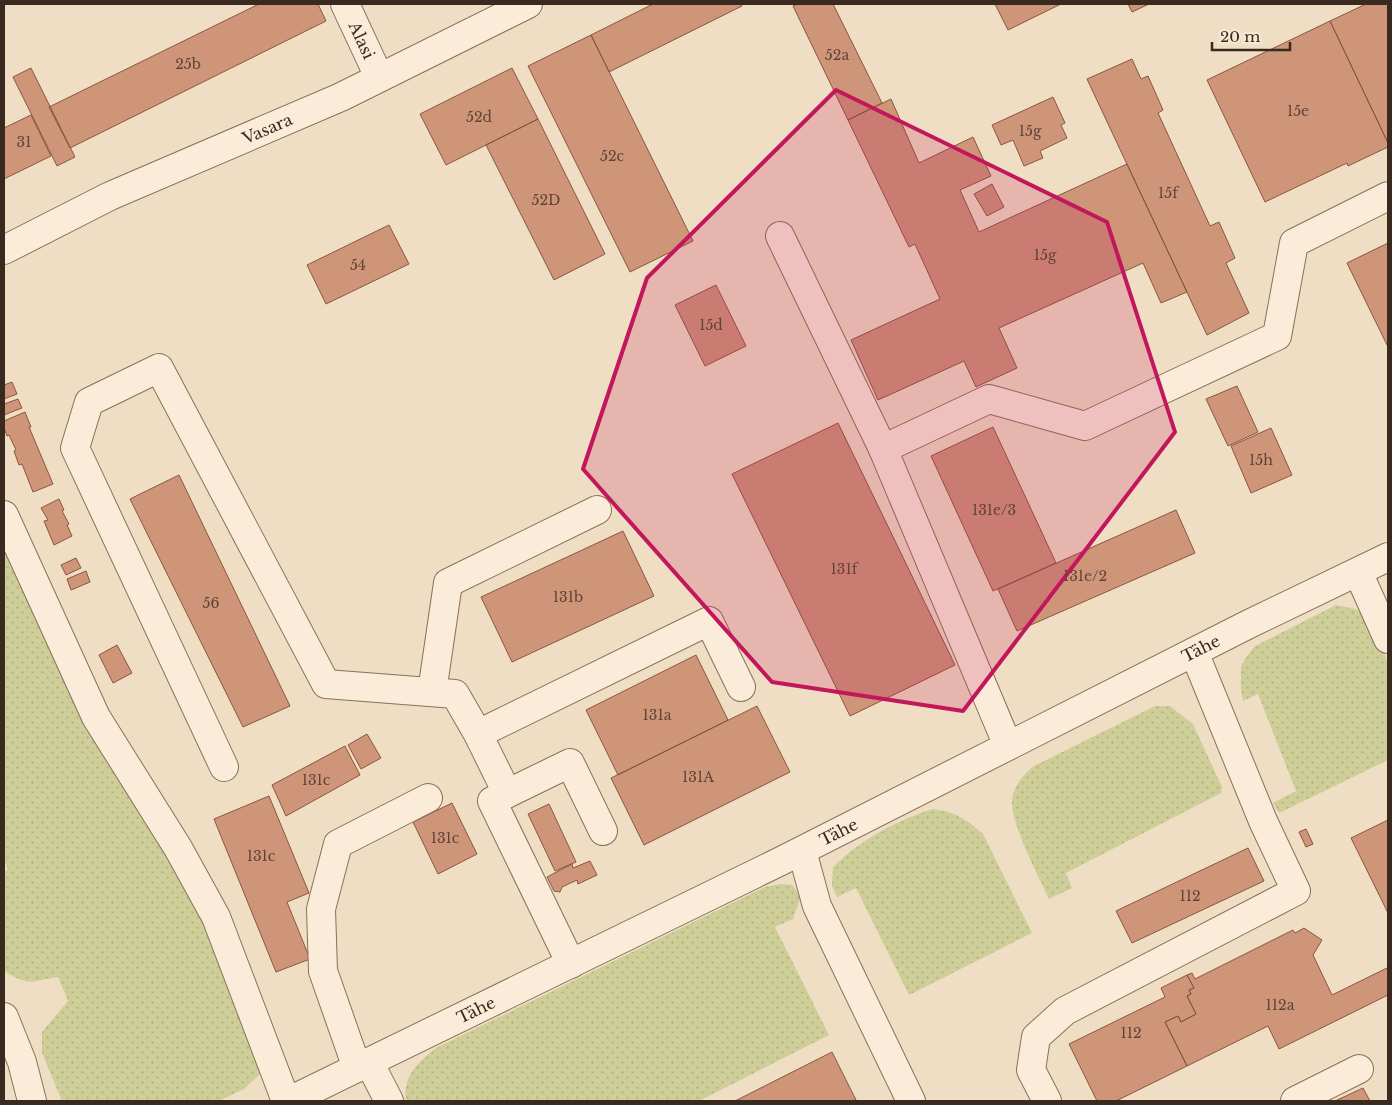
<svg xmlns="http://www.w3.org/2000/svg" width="1392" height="1105" font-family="'Libre Baskerville',serif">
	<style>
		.grass { fill: url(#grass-dots) }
		.building { fill: #ce9579; stroke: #8a563f }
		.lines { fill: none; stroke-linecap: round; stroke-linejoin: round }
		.minor-casing { stroke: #8b6f5a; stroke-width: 30 }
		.minor { stroke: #faecd8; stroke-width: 28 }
		.marked { fill: #c2185b; fill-opacity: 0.2; stroke: #c2185b; stroke-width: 4; stroke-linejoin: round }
		.labels { text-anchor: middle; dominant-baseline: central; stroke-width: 5; stroke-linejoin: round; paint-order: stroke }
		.number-label { font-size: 14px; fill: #5f4435 }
		.street-label { font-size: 16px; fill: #3a291e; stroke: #f6e9d4 }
	</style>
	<defs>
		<pattern id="grass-dots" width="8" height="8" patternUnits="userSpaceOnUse" patternTransform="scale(1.25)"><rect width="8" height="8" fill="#cdce98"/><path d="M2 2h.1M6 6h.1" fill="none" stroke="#b1b183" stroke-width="1.8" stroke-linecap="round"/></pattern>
	</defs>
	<rect width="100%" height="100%" fill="#efdec4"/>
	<!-- grass -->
	<path class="grass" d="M 4,533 L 184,868 L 252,1046 L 260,1074 L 244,1089 L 219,1101 L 62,1101 L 42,1053 L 42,1032 L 68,1001 L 58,977 C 30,981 30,987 4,971 L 4,872 L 8,869 L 4,861 Z
		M 1336,605 L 1355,609 L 1364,614 L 1374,629 L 1388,663 L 1388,760 L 1279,813 L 1273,803 L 1296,791 L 1258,694 L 1243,701 L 1241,689 L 1241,667 L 1245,659 L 1255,646 Z
		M 1155,706 L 1170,706 L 1193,724 L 1222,787 L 1221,793 L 1066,873 L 1072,888 L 1049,899 C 1039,876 1006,817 1013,794 C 1017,782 1024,774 1034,766 Z
		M 932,809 C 956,812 965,818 983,834 L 1032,933 L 909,995 L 856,888 L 837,897 L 832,886 L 833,867 C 862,839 894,822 932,809 Z
		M 781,884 L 792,885 L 801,896 L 793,919 L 775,927 L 829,1035 L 699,1101 L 406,1101 C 402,1077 419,1060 438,1047 L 765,887 Z"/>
	<!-- building -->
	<path class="building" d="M 259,4 L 318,4 L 326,21 L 70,148 L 49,107 Z
		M 653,4 L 741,4 L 742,6 L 609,72 L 591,35 Z
		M 798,4 L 833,4 L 882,103 L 848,120 L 793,6 Z
		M 995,4 L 1061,4 L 1008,30 Z
		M 1128,4 L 1149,4 L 1132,12 Z
		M 1366,4 L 1388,4 L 1388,143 L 1330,21 Z
		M 1330,21 L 1388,143 L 1388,147 L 1348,166 L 1347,163 L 1265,202 L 1207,80 Z
		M 591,35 L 693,241 L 630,272 L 528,66 Z
		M 1132,59 L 1141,79 L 1148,76 L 1163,110 L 1158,113 L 1210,226 L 1219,222 L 1235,258 L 1226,263 L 1249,313 L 1207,335 L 1087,79 Z
		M 31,68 L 75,157 L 57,166 L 13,77 Z
		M 512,68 L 538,119 L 446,165 L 420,114 Z
		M 1053,97 L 1065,123 L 1061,125 L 1067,138 L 1040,151 L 1043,158 L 1024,166 L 1013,140 L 1001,145 L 992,125 Z
		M 891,99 L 919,163 L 973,137 L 991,176 L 960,190 L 979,232 L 1127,164 L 1187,292 L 1161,303 L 1143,263 L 999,328 L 1017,368 L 976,387 L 964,361 L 878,400 L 851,340 L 940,299 L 915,244 L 909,247 L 848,120 Z
		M 31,115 L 51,156 L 4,179 L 4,128 Z
		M 538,119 L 605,254 L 554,280 L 486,145 Z
		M 992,184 L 1004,207 L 987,216 L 974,194 Z
		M 389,225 L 409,264 L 326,304 L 307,265 Z
		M 1388,243 L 1388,347 L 1347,263 Z
		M 716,285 L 746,346 L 705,366 L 675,305 Z
		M 12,382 L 17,394 L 4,399 L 4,385 Z
		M 1237,386 L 1258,432 L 1228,446 L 1206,399 Z
		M 18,399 L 22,408 L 4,415 L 4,404 Z
		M 25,412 L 31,427 L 29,427 L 53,484 L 33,492 L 22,464 L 19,465 L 14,451 L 16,450 L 9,435 L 7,436 L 4,428 L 4,421 Z
		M 838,423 L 955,665 L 850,716 L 732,474 Z
		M 993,427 L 1056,563 L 993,591 L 931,456 Z
		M 1271,428 L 1292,475 L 1251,493 L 1231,446 Z
		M 179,475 L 290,706 L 243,727 L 130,499 Z
		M 59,499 L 64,510 L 62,511 L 69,524 L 67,525 L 72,536 L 54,545 L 44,521 L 48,520 L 41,508 Z
		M 1176,510 L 1195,553 L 1017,631 L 998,589 Z
		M 623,531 L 654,596 L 512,662 L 481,597 Z
		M 76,558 L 81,568 L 66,575 L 61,565 Z
		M 86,571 L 90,582 L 71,590 L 67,579 Z
		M 117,645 L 132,673 L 113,683 L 99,655 Z
		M 696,655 L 728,720 L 618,775 L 586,710 Z
		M 757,706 L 790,772 L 644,845 L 611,778 Z
		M 367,734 L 381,758 L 361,769 L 348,745 Z
		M 345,746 L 360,775 L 286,816 L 272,785 Z
		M 269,796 L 309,893 L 287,902 L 310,959 L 276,972 L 214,819 Z
		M 452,803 L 477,854 L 438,874 L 413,822 Z
		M 549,804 L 576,862 L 555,871 L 528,814 Z
		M 1388,820 L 1388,913 L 1351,838 Z
		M 1306,829 L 1313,844 L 1306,847 L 1299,832 Z
		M 1248,848 L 1264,881 L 1132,943 L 1116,911 Z
		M 590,861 L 597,875 L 578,884 L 577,880 L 562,887 L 560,892 L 554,891 L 547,877 L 572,864 L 573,868 Z
		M 1304,928 L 1322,940 L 1313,955 L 1332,995 L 1387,968 L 1388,971 L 1388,995 L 1279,1049 L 1268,1026 L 1187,1066 L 1165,1022 L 1178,1016 L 1181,1022 L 1196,1014 L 1187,996 L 1191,994 L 1189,990 L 1194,988 L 1187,975 L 1192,973 L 1195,979 L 1293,930 L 1295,933 Z
		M 1187,975 L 1194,988 L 1189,990 L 1191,994 L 1187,996 L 1196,1014 L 1181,1022 L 1178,1016 L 1165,1022 L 1187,1066 L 1116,1101 L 1097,1101 L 1069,1044 L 1165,997 L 1161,988 Z
		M 832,1052 L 856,1100 L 854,1101 L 735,1101 Z
		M 1363,1088 L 1370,1101 L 1335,1101 Z"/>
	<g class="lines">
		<!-- minor casing -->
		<g class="minor-casing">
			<g id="minor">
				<path id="s1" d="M 345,4 L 379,77"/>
				<path d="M 780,236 L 883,449 L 1008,746"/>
				<path id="s2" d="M 4,250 L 110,196 L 341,97 L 528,4"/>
				<path d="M 883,449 L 989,399 L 1085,426 L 1277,336 L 1294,243 L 1388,196"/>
				<path d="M 4,515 L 96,717 L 178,848 L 216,917 L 286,1101"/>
				<path d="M 1358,572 L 1388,639"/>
				<path d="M 432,692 L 448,583 L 597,510"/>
				<path d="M 224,767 L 75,448 L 89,402 L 159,368 L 326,684 L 455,694 L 478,734"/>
				<path d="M 507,793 L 478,734 L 709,621 L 741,687"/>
				<path d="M 802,851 L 817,906 L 911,1101"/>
				<path d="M 571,964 L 492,801 L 570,763 L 603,831"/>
				<path d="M 4,1017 L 22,1062 L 32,1101"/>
				<path d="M 369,1062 L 389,1101"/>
				<path d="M 357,1068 L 323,971 L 321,909 L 338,844 L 428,798"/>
				<path id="s3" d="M 289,1101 L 779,862 L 1249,624 L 1388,557"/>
				<path d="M 1047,1101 L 1031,1070 L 1036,1037 L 1065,1011 L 1296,891 L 1263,821 L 1194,652"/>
				<path d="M 1295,1101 L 1359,1069"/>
			</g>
		</g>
		<!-- minor -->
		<use href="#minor" class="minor"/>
	</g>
	<!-- marked area -->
	<path class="marked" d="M 836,90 L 1107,222 L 1175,432 L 963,711 L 772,682 L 583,469 L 647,278 Z"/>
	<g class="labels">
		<!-- number labels -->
		<g class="number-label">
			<text x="837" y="55">52a</text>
			<text x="188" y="64">25b</text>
			<text x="1298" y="111">15e</text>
			<text x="479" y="117">52d</text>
			<text x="1030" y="131">15g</text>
			<text x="24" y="142">31</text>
			<text x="612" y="156">52c</text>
			<text x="1168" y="193">15f</text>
			<text x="546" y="200">52D</text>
			<text x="1045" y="255">15g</text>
			<text x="358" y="265">54</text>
			<text x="711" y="325">15d</text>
			<text x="1261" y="460">15h</text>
			<text x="994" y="510">131e/3</text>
			<text x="844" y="569">131f</text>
			<text x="1085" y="576">131e/2</text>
			<text x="568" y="597">131b</text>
			<text x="211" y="603">56</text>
			<text x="657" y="715">131a</text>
			<text x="698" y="777">131A</text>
			<text x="316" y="780">131c</text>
			<text x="445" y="838">131c</text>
			<text x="261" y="856">131c</text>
			<text x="1190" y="896">112</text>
			<text x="1280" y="1005">112a</text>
			<text x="1131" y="1033">112</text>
		</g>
		<!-- street labels -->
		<g class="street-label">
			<text stroke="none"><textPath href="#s1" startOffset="40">Alasi</textPath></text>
			<text stroke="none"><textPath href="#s2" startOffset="290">Vasara</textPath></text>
			<text stroke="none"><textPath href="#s3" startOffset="1018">Tähe</textPath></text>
			<text stroke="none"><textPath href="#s3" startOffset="612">Tähe</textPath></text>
			<text stroke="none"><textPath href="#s3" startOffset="208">Tähe</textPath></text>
		</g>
	</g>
	<!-- border -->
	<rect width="1392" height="1105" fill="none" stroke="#3a291e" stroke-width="10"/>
	<!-- scale -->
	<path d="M1212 42v8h78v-8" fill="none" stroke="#3a291e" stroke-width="2.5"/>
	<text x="1220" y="42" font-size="15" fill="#3a291e" stroke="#f6e9d4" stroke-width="4" paint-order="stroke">20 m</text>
</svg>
